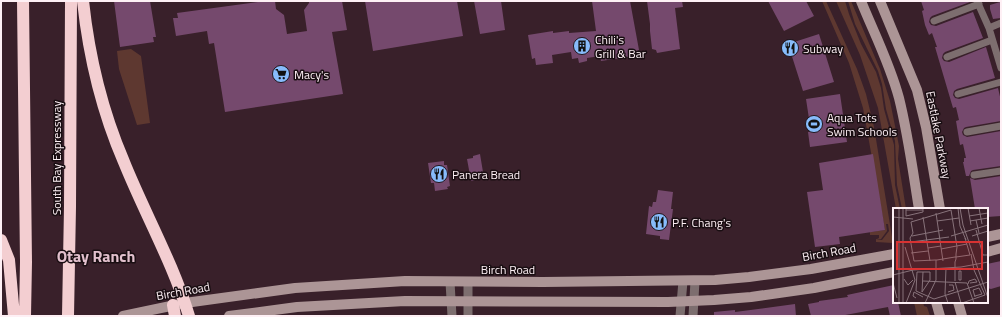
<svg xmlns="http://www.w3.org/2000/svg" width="1002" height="317" font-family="'Titillium Web',sans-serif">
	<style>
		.green { fill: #5e3830 }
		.building { fill: #75496d }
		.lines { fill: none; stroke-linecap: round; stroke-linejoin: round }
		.minor { stroke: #7d6e6f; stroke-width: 7 }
		.tertiary { stroke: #7d6e6f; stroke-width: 9 }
		.secondary { stroke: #ac9596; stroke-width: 10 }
		.motorway { stroke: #f3ced1; stroke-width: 12 }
		.labels { text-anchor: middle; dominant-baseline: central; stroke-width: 3; stroke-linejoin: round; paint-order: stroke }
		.poi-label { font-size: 12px; fill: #fef0f5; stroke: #190e12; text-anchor: start }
		.street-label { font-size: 12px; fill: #fef0f5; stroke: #190e12 }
		.district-label { font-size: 16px; font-weight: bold; fill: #e2c0cd; stroke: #190e12 }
		.inset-road { fill: none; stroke: #88737b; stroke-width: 1 }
		.view { fill: #d83232; fill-opacity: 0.15; stroke: #d83232; stroke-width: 2 }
		.inset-edge { fill: none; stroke: #fef0f5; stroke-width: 2 }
	</style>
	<rect width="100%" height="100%" fill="#39202a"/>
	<!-- green -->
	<path class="green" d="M 822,1 L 826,1 L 857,69 L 866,94 L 874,127 L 893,243 L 876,242 L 876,239 L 882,240 L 889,231 L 888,224 L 886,224 L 887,231 L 881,239 L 877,239 L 879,238 L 879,235 L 870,235 L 870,232 L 885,230 L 863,108 L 849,63 Z
		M 836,1 L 845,1 L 849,14 L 861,44 L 876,72 L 881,88 L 884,109 L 894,145 L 895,185 L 900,209 L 896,209 L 878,108 L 860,55 Z
		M 848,1 L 851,1 L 880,69 L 890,101 L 899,146 L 898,159 L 906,209 L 902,209 L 897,185 L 895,141 L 886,109 L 882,84 L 878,71 L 855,24 Z
		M 131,49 L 141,56 L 150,123 L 137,125 L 119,69 L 117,51 Z
		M 914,302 L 923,302 L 924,306 L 927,307 L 930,316 L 917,316 Z"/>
	<!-- building -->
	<path class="building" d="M 114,1 L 150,1 L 156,37 L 153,37 L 154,42 L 120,47 Z
		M 266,1 L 275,1 L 276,9 L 284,15 L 287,34 L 307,31 L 304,10 L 309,3 L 309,1 L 342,1 L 347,30 L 332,32 L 343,94 L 225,112 L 214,43 L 209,44 L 207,31 L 176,36 L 173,18 L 178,18 L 177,13 Z
		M 365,1 L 457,1 L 463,36 L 373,51 Z
		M 474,1 L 501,1 L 505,30 L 480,34 Z
		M 592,1 L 630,1 L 639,50 L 637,51 L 634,56 L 601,61 L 600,56 L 587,58 L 587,61 L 579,63 L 578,58 L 572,59 L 571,52 L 552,55 L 553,63 L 536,65 L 535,58 L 532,59 L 528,35 L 553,31 L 553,33 L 569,31 L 569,33 L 596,31 Z
		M 647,1 L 682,1 L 683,7 L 675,8 L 680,49 L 657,53 L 656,50 L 652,49 L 650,31 L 650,24 Z
		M 768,1 L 806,1 L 814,16 L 784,31 Z
		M 921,1 L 969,1 L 970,2 L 932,16 L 930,18 L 929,22 L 931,25 L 936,26 L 973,12 L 983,38 L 945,52 L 943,54 L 942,58 L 944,61 L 949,62 L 986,47 L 995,78 L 957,89 L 954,91 L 953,95 L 955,98 L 959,99 L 998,88 L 1001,101 L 1001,121 L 966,127 L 964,128 L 962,132 L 963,135 L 967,137 L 1001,131 L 1001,166 L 973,170 L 971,171 L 969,176 L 966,176 L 963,162 L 964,162 L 964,158 L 966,158 L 963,144 L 960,145 L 956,121 L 959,120 L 956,107 L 953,108 L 935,47 L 937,47 L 932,33 L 929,35 L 925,25 L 922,11 L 924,10 Z
		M 1000,2 L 1001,18 L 993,19 L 990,9 L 990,5 Z
		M 819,34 L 834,82 L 803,91 L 788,44 Z
		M 840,94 L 847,142 L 810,147 L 808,132 L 811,132 L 806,99 Z
		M 480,154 L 484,178 L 471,181 L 467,159 L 473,158 L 473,156 Z
		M 873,154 L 885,230 L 839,237 L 840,244 L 815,247 L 807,192 L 823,190 L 819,163 Z
		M 444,161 L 444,165 L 447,165 L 450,186 L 447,187 L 448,189 L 435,191 L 434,183 L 431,183 L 428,163 Z
		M 1001,176 L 1001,216 L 987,217 L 987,209 L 975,209 L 970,178 L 975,180 Z
		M 658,190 L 673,192 L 671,209 L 673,209 L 669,240 L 660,239 L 660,236 L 646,234 L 649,206 L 652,207 L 653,202 L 656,202 Z
		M 1001,261 L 1001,286 L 991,289 L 987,288 L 987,264 Z
		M 894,285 L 894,302 L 898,302 L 901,316 L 890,316 L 888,307 L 840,316 L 811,316 L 808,304 L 819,302 L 819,301 L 848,297 L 847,295 Z
		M 795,304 L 796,316 L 714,316 L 714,312 L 735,310 L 735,312 Z"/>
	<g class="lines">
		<!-- minor -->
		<path class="minor" d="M 977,1 L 989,28 L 1001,68
			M 934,21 L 979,4
			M 989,28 L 1001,23
			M 947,57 L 992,40
			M 958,94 L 1001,82
			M 967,132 L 1001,126
			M 974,175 L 1001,171"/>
		<!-- tertiary -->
		<path class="tertiary" d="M 450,282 L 452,316
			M 468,282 L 468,316
			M 680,316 L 683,281
			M 693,316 L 695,281"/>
		<!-- secondary -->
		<path class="secondary" d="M 861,1 C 874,33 890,64 899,98 C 908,134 913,172 919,209
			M 880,1 L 917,90 L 926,127 L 940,209
			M 987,237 L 1001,234
			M 987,252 L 1001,248
			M 936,302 L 940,316
			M 958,302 L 962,316
			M 123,316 L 185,303 L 295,288 L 405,281 L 543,282 L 715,280 L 749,277 L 811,269 L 894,254
			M 229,316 L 297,307 L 405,301 L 668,302 L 714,300 L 751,297 L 814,288 L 894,272"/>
		<!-- motorway -->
		<path class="motorway" d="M 23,1 L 26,262 L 25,316
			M 83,1 C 89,57 102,111 124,162 C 145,214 173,263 189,316
			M 1,240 L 9,260 L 14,316
			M 173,305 L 175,316
			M 68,316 L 70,207 L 71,1"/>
	</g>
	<!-- icons -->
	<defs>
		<g id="building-disc" transform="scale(0.9)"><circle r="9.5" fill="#87bbfb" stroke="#190e12"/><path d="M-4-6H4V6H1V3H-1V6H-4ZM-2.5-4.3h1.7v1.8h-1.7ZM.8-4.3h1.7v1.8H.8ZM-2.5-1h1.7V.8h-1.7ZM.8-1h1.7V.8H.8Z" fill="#111"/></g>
		<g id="restaurant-disc" transform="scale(0.9)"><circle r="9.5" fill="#87bbfb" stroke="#190e12"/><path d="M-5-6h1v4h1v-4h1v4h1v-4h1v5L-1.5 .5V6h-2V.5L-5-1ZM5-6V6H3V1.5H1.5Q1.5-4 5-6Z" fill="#111"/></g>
		<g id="supermarket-disc" transform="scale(0.9)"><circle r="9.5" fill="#87bbfb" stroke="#190e12"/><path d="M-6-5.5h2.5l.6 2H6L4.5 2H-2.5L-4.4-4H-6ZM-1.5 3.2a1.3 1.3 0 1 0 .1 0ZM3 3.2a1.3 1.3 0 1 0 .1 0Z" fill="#111"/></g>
		<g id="stadium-disc" transform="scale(0.9)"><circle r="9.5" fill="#87bbfb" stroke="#190e12"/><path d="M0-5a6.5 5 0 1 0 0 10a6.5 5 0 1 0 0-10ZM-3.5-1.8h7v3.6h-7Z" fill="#111"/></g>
	</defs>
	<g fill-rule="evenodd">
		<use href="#building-disc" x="582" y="46"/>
		<use href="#restaurant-disc" x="790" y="48"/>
		<use href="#supermarket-disc" x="281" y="74"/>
		<use href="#stadium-disc" x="814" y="124"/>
		<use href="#restaurant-disc" x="439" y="174"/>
		<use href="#restaurant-disc" x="659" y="222"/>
	</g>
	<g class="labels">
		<!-- poi labels -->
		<g class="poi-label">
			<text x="595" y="39">Chili's<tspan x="595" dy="14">Grill &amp; Bar</tspan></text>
			<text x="803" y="48">Subway</text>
			<text x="294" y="74">Macy's</text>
			<text x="827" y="117">Aqua Tots<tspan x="827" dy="14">Swim Schools</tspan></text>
			<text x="452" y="174">Panera Bread</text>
			<text x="672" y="222">P.F. Chang's</text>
		</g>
		<!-- street labels -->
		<g class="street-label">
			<text transform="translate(939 135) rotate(79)">Eastlake Parkway</text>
			<text transform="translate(56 158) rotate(-90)">South Bay Expressway</text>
			<text transform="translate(829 252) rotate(-10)">Birch Road</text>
			<text x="508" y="269">Birch Road</text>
			<text transform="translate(183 291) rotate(-10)">Birch Road</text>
		</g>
		<!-- district labels -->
		<g class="district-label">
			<text x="96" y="256">Otay Ranch</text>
		</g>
	</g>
	<!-- overview -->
	<g transform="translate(893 208)">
		<rect width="95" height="95" fill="#39202a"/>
		<path class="inset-road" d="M 6,0 L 6,95M 10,0 L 10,95M 13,0 L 13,8 L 30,4 L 30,0M 65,0 L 67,18 L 73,32M 67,0 L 70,17 L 95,90M 75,0 L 78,17M 86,0 L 89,16M 13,2 L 30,2M 43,5 L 50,53M 76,8 L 95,5M 0,9 L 20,11M 30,9 L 37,53M 83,12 L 86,25M 44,13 L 66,10M 77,13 L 95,10M 83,22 L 90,47 L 95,47M 19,28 L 50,22M 58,28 L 95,17M 79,28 L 95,23M 18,34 L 56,29M 12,39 L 22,72 L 13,95M 35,40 L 48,38M 48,41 L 74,36M 18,45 L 35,43M 53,60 L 52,86 L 55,95M 66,63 L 68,63 L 68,72 L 66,72 ZM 30,64 L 29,84 L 37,72 L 37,64 L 24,64 L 23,83 L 41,91 L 95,74M 0,67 L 20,62 L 68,59 L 95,54M 11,71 L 15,77 L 20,72M 30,73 L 74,75 L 81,95M 62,73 L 62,54 L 63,51 L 63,46 L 64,39 L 58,2 L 18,14 L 20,25 L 17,30 L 21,53 L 42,52 L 44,52 L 62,49 L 63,49 L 77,47 L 72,30M 62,74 L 68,95M 0,75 L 4,90M 75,76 L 76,73 L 82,71 L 84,74 L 77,75M 55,84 L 61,82 L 60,77 L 56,77M 82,88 L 89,86 L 86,80 L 80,82 L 82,89M 23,90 L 20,88 L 21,84 L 30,89M 32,95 L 43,72 L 43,52M 69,95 L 92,87 L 81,62 L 78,46"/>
		<path class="view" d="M 4,34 L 89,34 L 89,61 L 4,61 Z"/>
		<rect width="95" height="95" class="inset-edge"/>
	</g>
	<!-- border -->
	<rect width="1002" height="317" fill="none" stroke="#fef0f5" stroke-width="4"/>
</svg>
